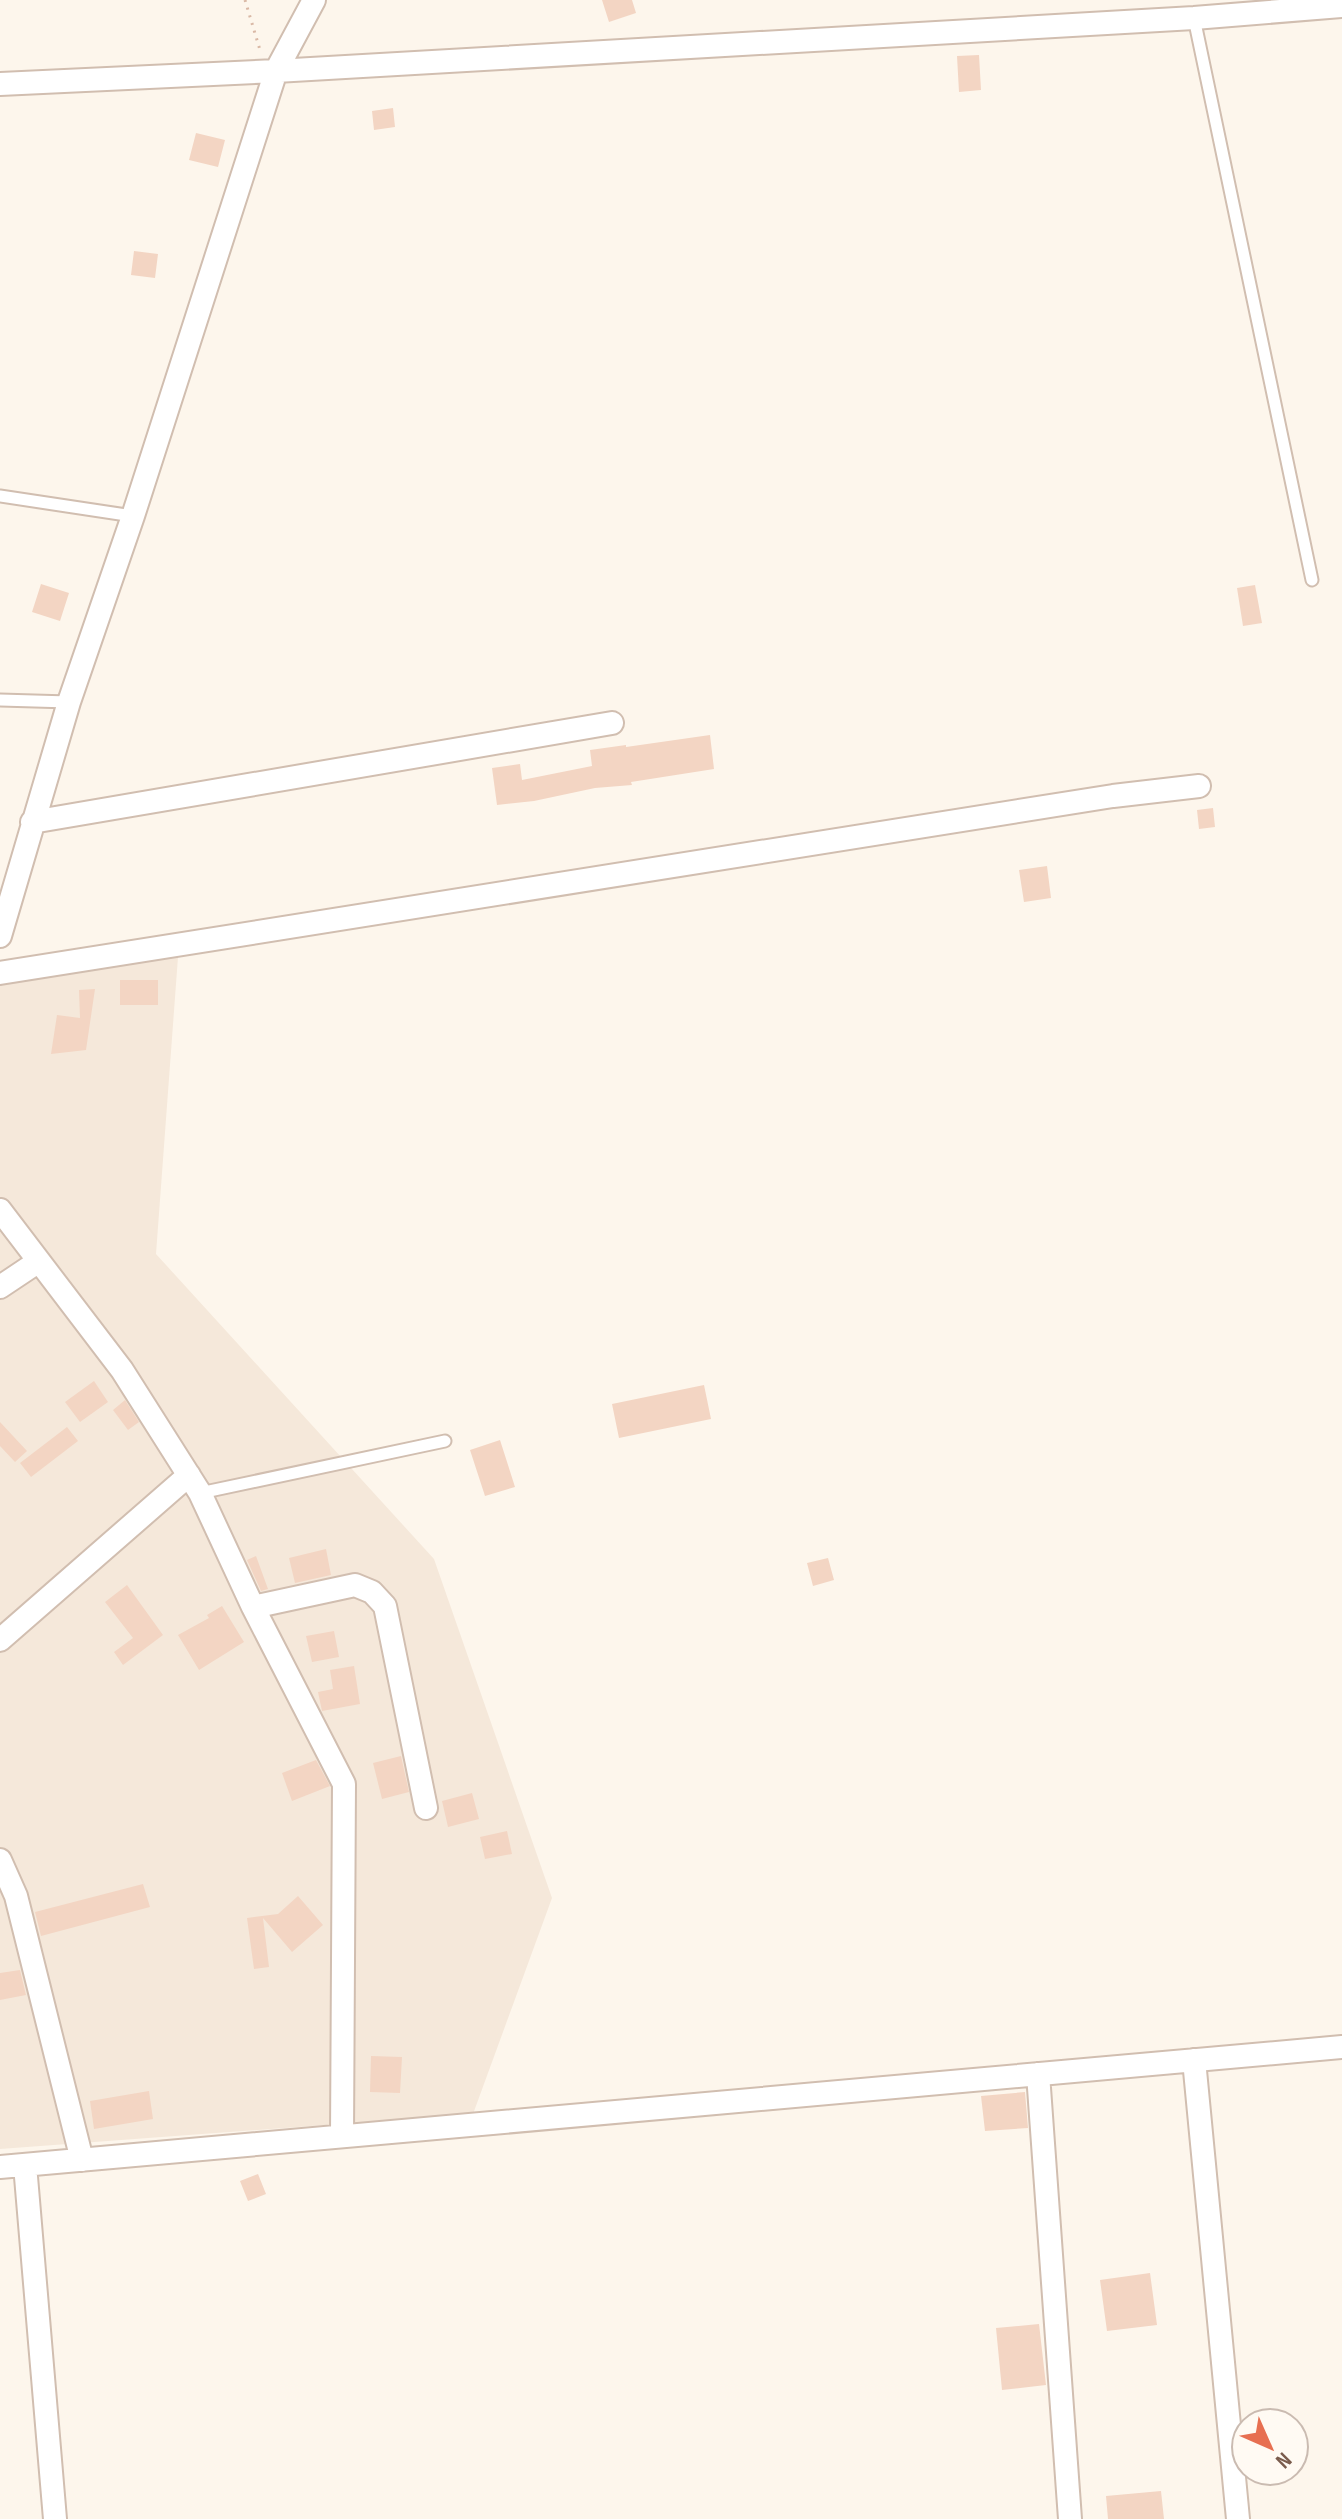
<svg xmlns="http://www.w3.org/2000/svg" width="1342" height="2519" font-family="'Sofia Sans Condensed',sans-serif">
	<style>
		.residential { fill: #f5e8da }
		.building { fill: #f3d5c3 }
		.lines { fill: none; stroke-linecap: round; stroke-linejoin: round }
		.service-casing { stroke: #d1beb0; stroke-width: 15 }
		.minor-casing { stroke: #d1beb0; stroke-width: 26 }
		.path { stroke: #d9b8a5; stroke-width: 3; stroke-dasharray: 2 6; stroke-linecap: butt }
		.service { stroke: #fff; stroke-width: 11 }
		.minor { stroke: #fff; stroke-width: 22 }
	</style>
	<rect width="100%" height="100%" fill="#fdf6ec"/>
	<!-- residential -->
	<path class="residential" d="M 178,957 L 156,1254 L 434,1559 L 552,1898 L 473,2114 L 0,2149 L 0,979 Z"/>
	<!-- building -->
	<path class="building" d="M 602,0 L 632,0 L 636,13 L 609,22 Z
		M 979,55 L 981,90 L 959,92 L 957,56 Z
		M 393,108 L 395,127 L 374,130 L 372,111 Z
		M 196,133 L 225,140 L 218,167 L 189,160 Z
		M 134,251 L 158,254 L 155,278 L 131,275 Z
		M 41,584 L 69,593 L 60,621 L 32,612 Z
		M 1255,585 L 1262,623 L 1243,626 L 1237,588 Z
		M 710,735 L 714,769 L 631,782 L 632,785 L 595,788 L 534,801 L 497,805 L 492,768 L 520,764 L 522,780 L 592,766 L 590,750 L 626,745 L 626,747 Z
		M 1213,808 L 1215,827 L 1199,829 L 1197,810 Z
		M 1047,866 L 1051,898 L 1024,902 L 1019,870 Z
		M 120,980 L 158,980 L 158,1005 L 120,1005 Z
		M 95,989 L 86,1050 L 51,1054 L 57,1015 L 80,1018 L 79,990 Z
		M 94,1381 L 108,1402 L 80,1422 L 65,1402 Z
		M 704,1385 L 711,1419 L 619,1438 L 612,1404 Z
		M 125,1400 L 139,1422 L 128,1430 L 113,1410 Z
		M 0,1422 L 27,1451 L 15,1462 L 0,1446 Z
		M 67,1427 L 78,1441 L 31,1477 L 20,1463 Z
		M 500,1440 L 515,1487 L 485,1496 L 470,1450 Z
		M 326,1549 L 331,1575 L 295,1583 L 289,1558 Z
		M 256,1556 L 268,1589 L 261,1591 L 247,1560 Z
		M 828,1558 L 834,1580 L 813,1586 L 807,1563 Z
		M 127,1585 L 163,1635 L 123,1665 L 114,1652 L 133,1638 L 105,1602 Z
		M 222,1606 L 244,1642 L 199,1670 L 178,1635 L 209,1618 L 207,1615 Z
		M 334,1631 L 339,1657 L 312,1662 L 306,1636 Z
		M 354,1666 L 360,1704 L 322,1711 L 318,1692 L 333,1689 L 330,1670 Z
		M 401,1756 L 409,1792 L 382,1799 L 373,1763 Z
		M 316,1760 L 330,1786 L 292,1801 L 282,1773 Z
		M 472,1793 L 479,1819 L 448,1827 L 442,1801 Z
		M 507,1831 L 512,1854 L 485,1859 L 480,1837 Z
		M 143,1884 L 150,1907 L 41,1936 L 35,1912 Z
		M 298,1896 L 323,1925 L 292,1952 L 263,1918 L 269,1967 L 254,1969 L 247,1918 L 278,1914 Z
		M 20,1970 L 26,1995 L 0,2000 L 0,1973 Z
		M 371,2056 L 402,2057 L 400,2093 L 370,2092 Z
		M 149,2091 L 153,2119 L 94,2129 L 90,2101 Z
		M 1025,2092 L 1028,2128 L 985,2131 L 981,2096 Z
		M 258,2174 L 266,2194 L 248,2201 L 240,2181 Z
		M 1150,2273 L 1157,2325 L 1107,2331 L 1100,2280 Z
		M 1039,2324 L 1046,2385 L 1002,2390 L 996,2328 Z
		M 1161,2491 L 1164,2519 L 1108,2519 L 1106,2496 Z"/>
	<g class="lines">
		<!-- service casing -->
		<g class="service-casing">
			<path id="service" d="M 1194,18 L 1312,580
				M 0,496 L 133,516
				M 0,700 L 69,702
				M 200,1493 L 445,1441"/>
		</g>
		<!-- minor casing -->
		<g class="minor-casing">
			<path id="minor" d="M 0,84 L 276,71 L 1194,18 L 1342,6
				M 32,822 L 612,723
				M 0,936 L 69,702 L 133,516 L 276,71 L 314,0
				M 0,973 L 1113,796 L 1199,786
				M 0,1210 L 122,1370 L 200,1493 L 253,1607 L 344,1784 L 342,2136
				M 0,1287 L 39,1261
				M 253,1607 L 355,1585 L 372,1592 L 385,1606 L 426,1808
				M 0,1640 L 189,1475
				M 0,1860 L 16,1896 L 82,2160
				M 1194,2060 L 1238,2519
				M 1038,2074 L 1070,2519
				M 25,2165 L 55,2519
				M 0,2167 L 1342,2047"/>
		</g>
		<!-- path -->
		<path class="path" d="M 245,0 L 260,50"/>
		<!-- service -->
		<use href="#service" class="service"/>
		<!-- minor -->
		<use href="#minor" class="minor"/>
	</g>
	<!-- north arrow -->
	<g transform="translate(1270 2447) rotate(135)"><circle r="38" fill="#fffaf3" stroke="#cabbb1" stroke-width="2"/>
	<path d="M0-6L14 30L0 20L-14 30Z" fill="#e76f51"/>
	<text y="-12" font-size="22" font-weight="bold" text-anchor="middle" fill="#7a5c4d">N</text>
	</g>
</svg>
